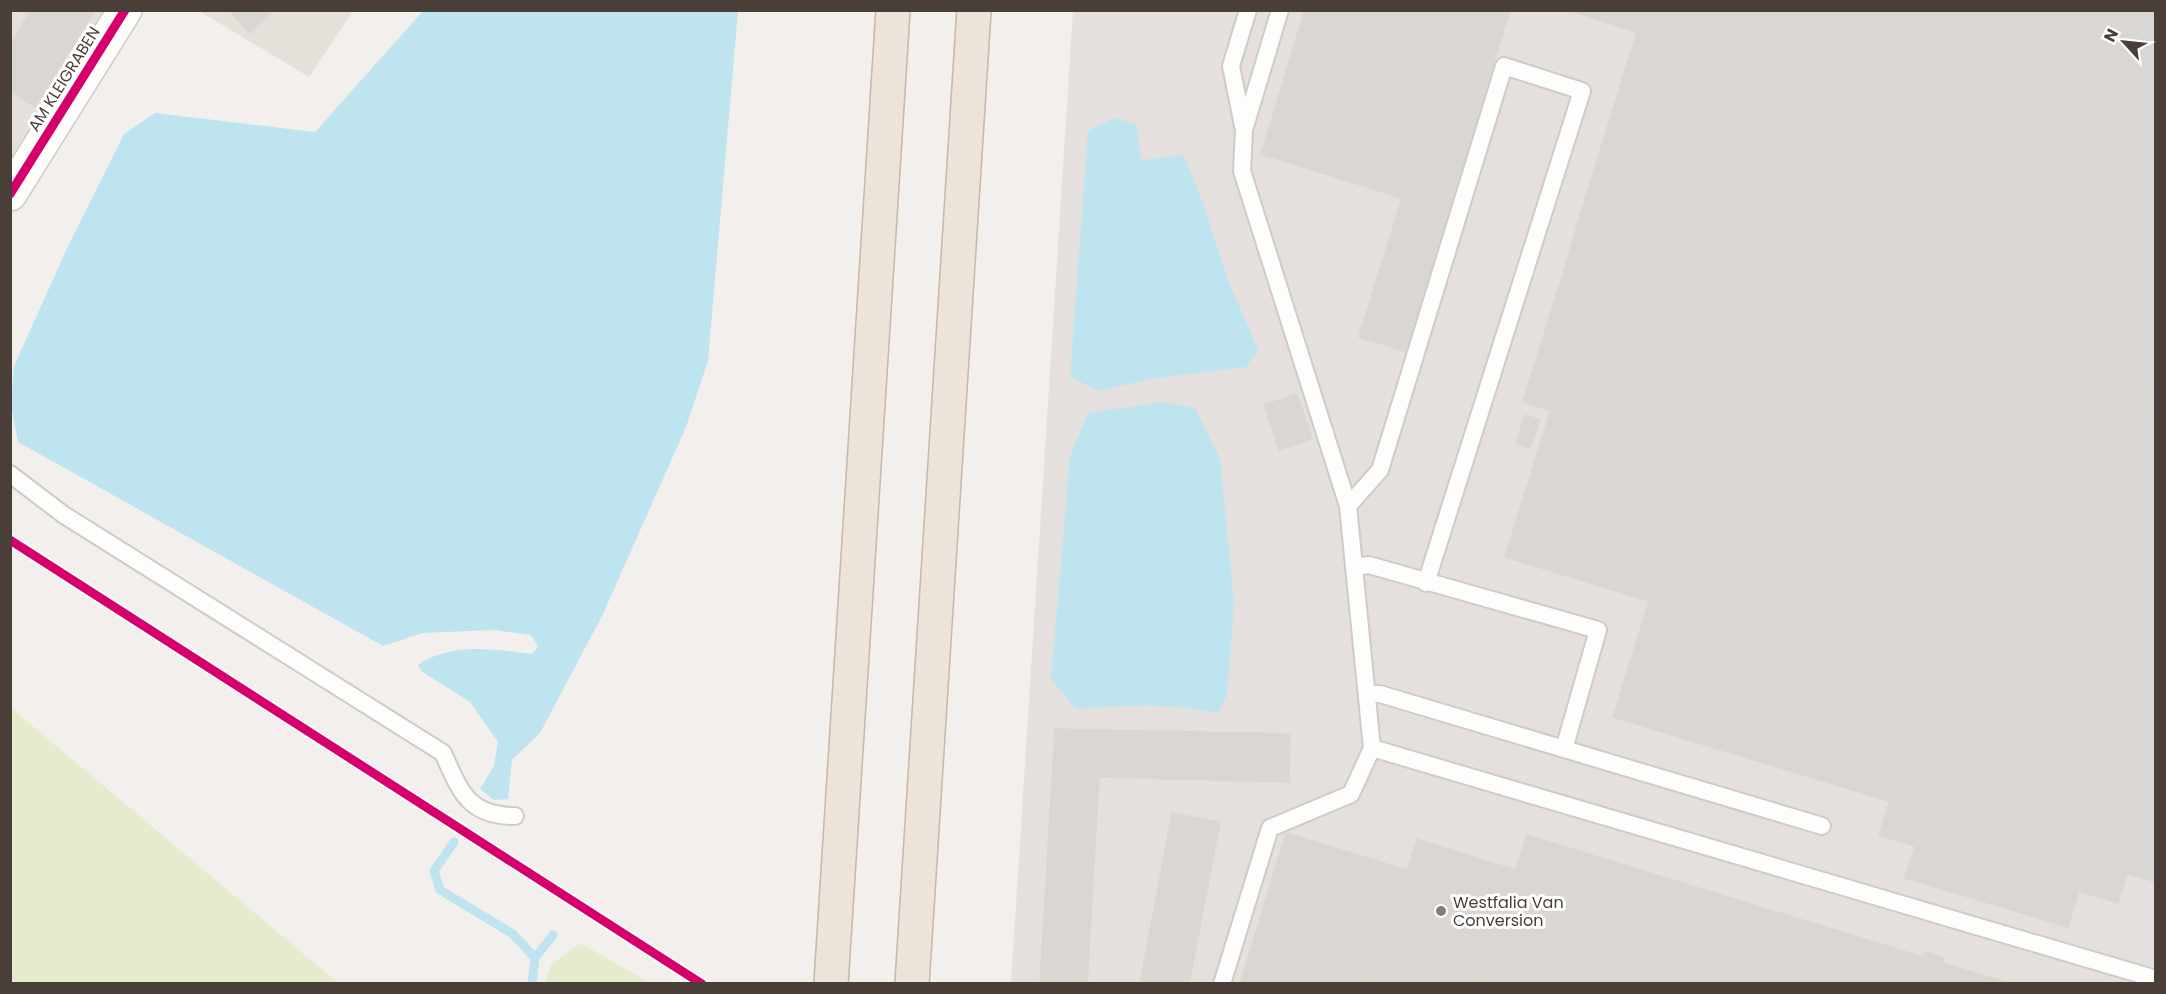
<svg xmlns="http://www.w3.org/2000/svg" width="2166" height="994" font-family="Poppins,sans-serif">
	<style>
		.residential { fill: #e6e0da }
		.industrial { fill: #e5e0dd }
		.green { fill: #e5ebcd }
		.water { fill: #bee4ef }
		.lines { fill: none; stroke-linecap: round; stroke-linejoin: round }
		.stream { stroke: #bee4ef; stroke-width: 9 }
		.building { fill: #dad6d3; stroke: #dad6d2; stroke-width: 1.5 }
		.service-casing { stroke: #cecbc8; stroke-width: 20 }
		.minor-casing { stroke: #cecbc8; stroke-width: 36 }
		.motorway-casing { stroke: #c9b7a8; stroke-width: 36 }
		.service { stroke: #fdfdfc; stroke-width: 16 }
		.minor { stroke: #fdfdfc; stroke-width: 33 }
		.motorway { stroke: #ece3da; stroke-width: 33 }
		.cycleway-casing { stroke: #fff; stroke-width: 13 }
		.cycleway { stroke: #d6006c; stroke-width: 9 }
		.poi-dot { fill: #847d77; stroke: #fff; stroke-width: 2 }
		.labels { text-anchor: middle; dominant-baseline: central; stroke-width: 6; stroke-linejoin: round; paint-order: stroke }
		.street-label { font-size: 16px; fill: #493f38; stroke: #fff }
		.poi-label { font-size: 16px; fill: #493f38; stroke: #fff; text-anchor: start }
	</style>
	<rect width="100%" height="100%" fill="#f2efec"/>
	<!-- residential -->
	<path class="residential" d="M 11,11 L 137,11 L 11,212 Z
		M 199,11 L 353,11 L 309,77 Z"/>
	<!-- industrial -->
	<path class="industrial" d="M 1073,11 L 2155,11 L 2155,983 L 1011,984 Z"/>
	<!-- green -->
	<path class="green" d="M 10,708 L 11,708 L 338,983 L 11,983 Z
		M 580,943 L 650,983 L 545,983 L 551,965 Z"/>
	<!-- water -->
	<path class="water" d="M 424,10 L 738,11 L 708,361 L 686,427 L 602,616 L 540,733 L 512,760 L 508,799 L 494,800 L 480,789 L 494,766 L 498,742 L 470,702 L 421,671 L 418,665 C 450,642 495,649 532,654 L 538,647 L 531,635 L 494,630 L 422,633 L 383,646 L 18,442 L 11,404 L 14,366 L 69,244 L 124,134 L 155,113 L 315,132 Z
		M 1115,118 L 1137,125 L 1141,160 L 1184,155 L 1203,203 L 1228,280 L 1258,350 L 1246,367 L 1156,378 L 1097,391 L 1070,376 L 1088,131 Z
		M 1163,402 L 1195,408 L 1220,459 L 1234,603 L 1227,695 L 1218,713 C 1171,703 1124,705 1076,709 L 1051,679 L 1070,456 L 1088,413 Z"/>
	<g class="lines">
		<!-- stream -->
		<path class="stream" d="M 454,842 L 434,871 L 440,890 L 513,934 L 535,958 L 532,984
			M 535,958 L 553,935"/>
	</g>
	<!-- building -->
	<path class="building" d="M 31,10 L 87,10 L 93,14 L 35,107 L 10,91 L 10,68 L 33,32 L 22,25 Z
		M 229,10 L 274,10 L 250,33 Z
		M 1305,10 L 1460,10 L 1402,198 L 1261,154 Z
		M 1460,10 L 1510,10 L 1405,351 L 1359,337 Z
		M 1567,10 L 2156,10 L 2156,374 L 2092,578 L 1998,549 L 1918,810 L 1613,717 L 1649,601 L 1505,557 L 1556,393 L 1528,385 L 1536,360 L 1564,368 L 1578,322 L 1565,318 L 1579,272 L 1565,267 L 1586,196 L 1613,205 L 1628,157 L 1620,154 L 1606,132 L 1637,32 Z
		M 22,25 L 33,32 L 10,68 L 10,44 Z
		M 1606,132 L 1620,154 L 1628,157 L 1613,205 L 1586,196 Z
		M 1565,267 L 1579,272 L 1565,318 L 1578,322 L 1564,368 L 1536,360 Z
		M 2154,373 L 2156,882 L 2127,873 L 2118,903 L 2079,891 L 2068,927 L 1905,878 L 1915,846 L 1879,835 L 1890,801 L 1918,810 L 1998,549 L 2092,578 Z
		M 1528,385 L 1556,393 L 1551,411 L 1523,402 Z
		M 1533,392 L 1549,397 L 1546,406 L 1531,401 Z
		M 1297,394 L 1301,406 L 1296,408 L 1292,396 Z
		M 1292,396 L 1296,408 L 1301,406 L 1312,439 L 1279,450 L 1264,405 Z
		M 1525,415 L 1540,420 L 1530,448 L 1516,443 Z
		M 1055,729 L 1290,734 L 1289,782 L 1099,777 L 1087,984 L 1040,984 Z
		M 1172,813 L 1220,822 L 1189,984 L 1140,984 Z
		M 1286,833 L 1407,870 L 1372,984 L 1240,984 Z
		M 1527,835 L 1923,957 L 1925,952 L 1944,958 L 1943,963 L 2011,984 L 1481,984 Z
		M 1417,839 L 1489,862 L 1475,907 L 1502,916 L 1481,984 L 1372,984 Z
		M 1489,862 L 1516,870 L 1502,916 L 1475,907 Z"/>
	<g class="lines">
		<!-- service casing -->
		<g class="service-casing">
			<path id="service" d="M 1280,10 L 1244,130 L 1242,171 L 1348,506 L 1372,748 L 2156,979
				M 1243,126 L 1231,66 L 1248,10
				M 10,474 L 64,515 L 443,753 C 460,791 468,816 515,816
				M 1348,506 L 1380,470 L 1504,66 L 1582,91 L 1426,583
				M 1354,567 L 1369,565 L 1598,630 L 1564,749
				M 1367,694 L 1380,694 L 1822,826
				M 1222,984 L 1270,828 L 1351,794 L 1372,748"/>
		</g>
		<!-- minor casing -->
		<g class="minor-casing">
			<path id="minor" d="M 10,194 L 125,10"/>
		</g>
		<!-- motorway casing -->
		<g class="motorway-casing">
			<path id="motorway" d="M 831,984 L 893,10
				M 912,984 L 974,10"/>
		</g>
		<!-- service -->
		<use href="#service" class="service"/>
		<!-- minor -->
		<use href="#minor" class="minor"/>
		<!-- motorway -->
		<use href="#motorway" class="motorway"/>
		<!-- cycleway casing -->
		<g class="cycleway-casing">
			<path id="cycleway" d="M 10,194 L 125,10
				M 10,540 L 702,984"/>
		</g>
		<!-- cycleway -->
		<use href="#cycleway" class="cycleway"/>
	</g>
	<!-- markers -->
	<circle class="poi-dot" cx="1441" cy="911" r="6"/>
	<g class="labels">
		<!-- street labels -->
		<g class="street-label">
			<text transform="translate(64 79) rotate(-58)">AM KLEIGRABEN</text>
		</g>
		<!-- poi labels -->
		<g class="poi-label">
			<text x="1453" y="902">Westfalia Van<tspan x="1453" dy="18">Conversion</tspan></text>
		</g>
	</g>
	<!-- border -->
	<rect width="2166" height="994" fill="none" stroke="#493f38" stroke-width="24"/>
	<!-- north arrow -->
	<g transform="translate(2124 42) rotate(297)" stroke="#ffffff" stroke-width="4.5" paint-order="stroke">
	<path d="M0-4.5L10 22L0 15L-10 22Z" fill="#493f38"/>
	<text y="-9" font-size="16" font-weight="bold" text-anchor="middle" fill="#493f38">N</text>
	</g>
</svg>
